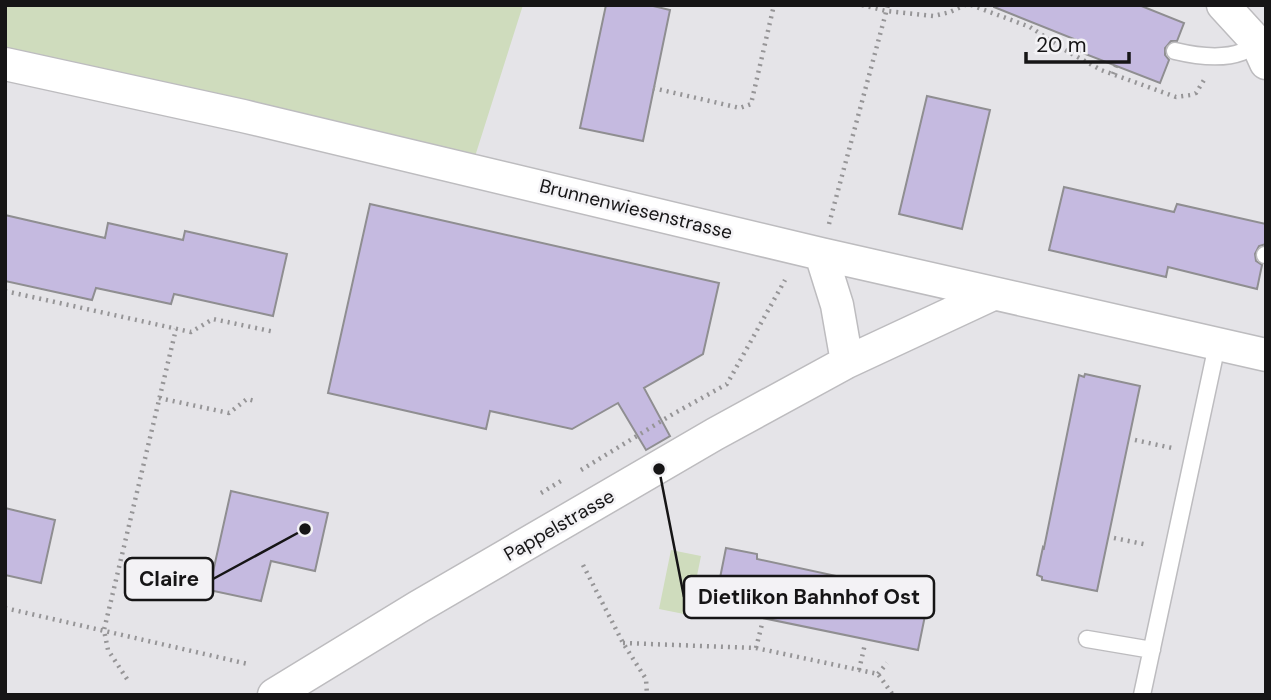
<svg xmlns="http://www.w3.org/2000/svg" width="1271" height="700" font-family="'DM Sans',sans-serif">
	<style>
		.green { fill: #cfdcbd }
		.building { fill: #c5bae0; stroke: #8f8e91; stroke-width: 2 }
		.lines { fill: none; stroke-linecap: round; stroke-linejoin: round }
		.lane-casing { stroke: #bdbcbf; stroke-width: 19 }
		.street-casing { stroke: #bdbcbf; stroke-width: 35 }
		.path { stroke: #969597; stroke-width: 4.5; stroke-dasharray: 2 5; stroke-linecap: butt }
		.lane { stroke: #fff; stroke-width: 16 }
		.street { stroke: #fff; stroke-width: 32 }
		.labels { text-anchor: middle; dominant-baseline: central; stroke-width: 5; stroke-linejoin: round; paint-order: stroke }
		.street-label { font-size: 19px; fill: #161516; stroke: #f3f2f5 }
		.leader { fill: none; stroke: #161516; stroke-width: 2.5 }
		.callout-dot { fill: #161516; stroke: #f3f2f5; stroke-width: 2.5 }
		.callout { fill: #f3f2f5; stroke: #161516; stroke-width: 2.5 }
		.callout-label { font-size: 21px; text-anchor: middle; font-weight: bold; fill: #161516 }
	</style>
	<rect width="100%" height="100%" fill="#e5e4e8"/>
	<!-- green -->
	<path class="green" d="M 5,5 L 523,5 L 471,169 L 5,64 Z
		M 671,550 L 701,556 L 689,615 L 659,609 Z"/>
	<!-- building -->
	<path class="building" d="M 606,5 L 649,5 L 670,10 L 643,141 L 580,128 Z
		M 994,5 L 1139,5 L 1184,23 L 1177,41 L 1171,41 L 1165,48 L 1165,55 L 1169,60 L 1160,83 L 1075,50 L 1079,41 L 994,7 Z
		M 927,96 L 990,110 L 962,229 L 899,214 Z
		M 1064,187 L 1174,212 L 1177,204 L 1266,224 L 1266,244 L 1259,246 L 1255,254 L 1256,261 L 1262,265 L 1257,289 L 1168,267 L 1166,277 L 1049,250 Z
		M 370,204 L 719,283 L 703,354 L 644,388 L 670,436 L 646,450 L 618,403 L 572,429 L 490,411 L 486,429 L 328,393 Z
		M 5,215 L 105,238 L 108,223 L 183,240 L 185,231 L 287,254 L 273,316 L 174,294 L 171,304 L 96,288 L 92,300 L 5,281 Z
		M 1085,374 L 1140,386 L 1097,591 L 1042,580 L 1042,577 L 1037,575 L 1043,547 L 1044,548 L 1079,375 L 1084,377 Z
		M 231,491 L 328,513 L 315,571 L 271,561 L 261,601 L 209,590 Z
		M 5,508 L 55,520 L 41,583 L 5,575 Z
		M 726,548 L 757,554 L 757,559 L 929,596 L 918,650 L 714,608 Z"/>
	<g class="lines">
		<!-- lane casing -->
		<g class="lane-casing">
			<path id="lane" d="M 1175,51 C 1196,56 1221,60 1242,52 C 1247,50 1252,45 1256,41
				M 1265,255 L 1266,255
				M 1087,639 L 1152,650
				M 1142,695 L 1217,345"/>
		</g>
		<!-- street casing -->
		<g class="street-casing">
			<path id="street" d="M 1223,5 L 1256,41 L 1266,63
				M 5,64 L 243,116 L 821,254 L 1266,355
				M 821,254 L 837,305 L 847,362
				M 274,695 L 418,607 L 715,434 L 847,362 L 993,294"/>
		</g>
		<!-- path -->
		<path class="path" d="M 862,5 L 886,11 L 934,16 L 950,12 L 965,5
			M 971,5 L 1030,27 L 1065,50 L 1101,70 L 1176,97 L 1191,95 L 1196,93 L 1204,80
			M 1113,74 L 1116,66
			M 653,88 L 740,108 L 751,104 L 774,5
			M 829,224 L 888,5
			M 5,291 L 191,332 L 213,319 L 275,332
			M 159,398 L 229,413 L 247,399 L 255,401
			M 1135,440 L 1172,448
			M 581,470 L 673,414 L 727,384 L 785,280
			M 541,493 L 561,481
			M 1114,538 L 1148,545
			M 583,565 L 623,643 L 646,679 L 647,695
			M 5,608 L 248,664
			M 623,643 L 756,648 L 878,674 L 893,695
			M 756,648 L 762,624
			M 859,670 L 865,644
			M 878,674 L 887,663
			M 127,679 L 108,650 L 104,630 L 176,329"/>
		<!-- lane -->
		<use href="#lane" class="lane"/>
		<!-- street -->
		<use href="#street" class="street"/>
	</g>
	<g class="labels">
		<!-- street labels -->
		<g class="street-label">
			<text transform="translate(636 209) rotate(14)">Brunnenwiesenstrasse</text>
			<text transform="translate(559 525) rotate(-30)">Pappelstrasse</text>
		</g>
	</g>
	<!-- callouts -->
	<path class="leader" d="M305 529L213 579M659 469L684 597"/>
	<g class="callout-dot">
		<circle cx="305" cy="529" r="7"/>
		<circle cx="659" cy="469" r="7"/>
	</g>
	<g class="callout">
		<rect x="125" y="558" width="88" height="42" rx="7"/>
		<rect x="684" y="576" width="250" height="42" rx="7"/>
	</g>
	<g class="callout-label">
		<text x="169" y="586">Claire</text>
		<text x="809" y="604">Dietlikon Bahnhof Ost</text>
	</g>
	<!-- border -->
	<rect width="1271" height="700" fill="none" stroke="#161516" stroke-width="14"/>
	<!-- scale -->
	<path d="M1026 52v10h103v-10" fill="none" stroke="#161516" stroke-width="3.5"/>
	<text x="1036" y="52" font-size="21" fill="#161516" stroke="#f3f2f5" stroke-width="5" paint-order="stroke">20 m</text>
</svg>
